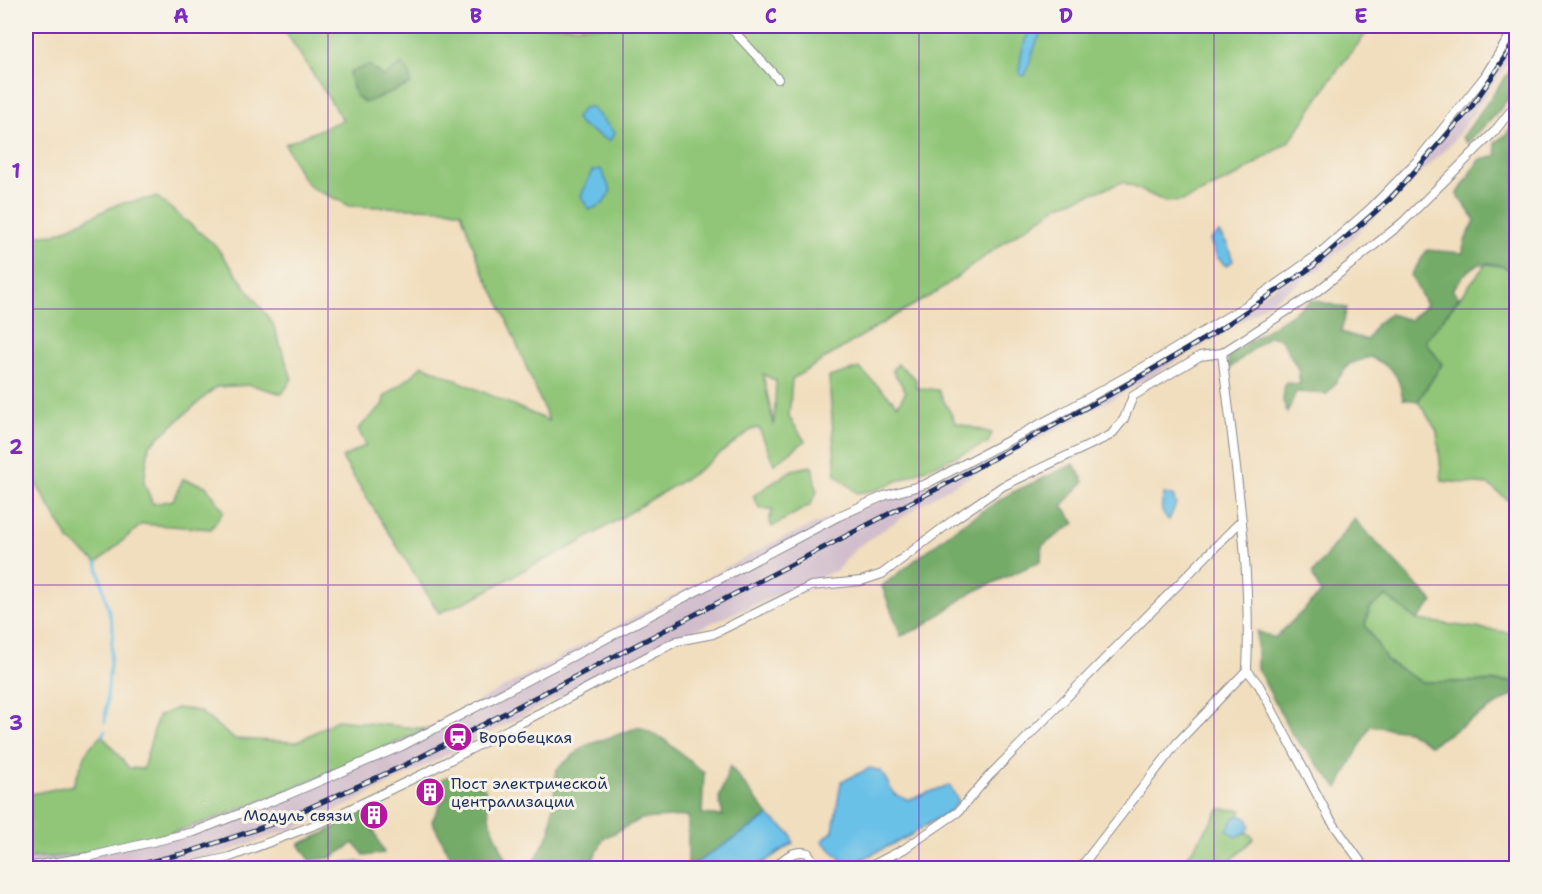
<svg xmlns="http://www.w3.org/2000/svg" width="1542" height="894" font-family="'Shantell Sans',sans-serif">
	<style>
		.industrial { fill: #d1bdcc }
		.green { fill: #91c678; stroke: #567a6b; stroke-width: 1.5; fill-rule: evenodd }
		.forest { fill: #74ab68; stroke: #486d63; stroke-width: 1.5 }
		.water { fill: #6bc1e8; stroke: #4378a3; stroke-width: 1.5 }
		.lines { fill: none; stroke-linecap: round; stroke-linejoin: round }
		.stream { stroke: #6bc1e8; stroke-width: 3 }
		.street-casing { stroke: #86868e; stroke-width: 10 }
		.street { stroke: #fff; stroke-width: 8 }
		.rail-casing { stroke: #1b2f5e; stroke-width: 5 }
		.rail { stroke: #f7f3e8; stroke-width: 3; stroke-dasharray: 9; stroke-linecap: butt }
		.grid { fill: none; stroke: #7b2cbf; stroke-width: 1.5; stroke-opacity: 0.55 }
		.labels { text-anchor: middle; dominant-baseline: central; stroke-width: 6; stroke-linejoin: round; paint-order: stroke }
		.poi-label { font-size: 16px; fill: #1b2f5e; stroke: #f7f3e8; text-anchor: start }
		.neatline { fill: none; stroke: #7b2cbf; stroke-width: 2 }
		.grid-label { font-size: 20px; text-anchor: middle; font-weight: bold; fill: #7b2cbf }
	</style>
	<rect width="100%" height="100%" fill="#f7f3e8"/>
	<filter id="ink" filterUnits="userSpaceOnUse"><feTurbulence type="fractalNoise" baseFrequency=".0167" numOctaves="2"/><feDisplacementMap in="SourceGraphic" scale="12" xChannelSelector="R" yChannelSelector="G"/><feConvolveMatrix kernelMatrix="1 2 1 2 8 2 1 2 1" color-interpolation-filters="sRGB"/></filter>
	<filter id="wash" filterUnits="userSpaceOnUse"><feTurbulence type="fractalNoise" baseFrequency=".008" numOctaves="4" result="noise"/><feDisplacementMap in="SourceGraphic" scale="24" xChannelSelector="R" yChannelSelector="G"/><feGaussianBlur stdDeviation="1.35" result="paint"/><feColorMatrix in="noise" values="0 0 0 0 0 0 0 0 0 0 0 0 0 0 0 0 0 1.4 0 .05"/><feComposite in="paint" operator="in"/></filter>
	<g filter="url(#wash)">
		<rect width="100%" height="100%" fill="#f1debe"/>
		<!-- industrial -->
		<path class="industrial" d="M 1516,32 L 1516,51 L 1453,142 L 1320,269 L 1220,335 L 1116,397 L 933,497 L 856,548 L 837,570 L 678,637 L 350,804 L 303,825 L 205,859 L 168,868 L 26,868 L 26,858 L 84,854 L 191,827 L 327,774 L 426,729 L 772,543 L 829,518 L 928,486 L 1113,387 L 1310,265 L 1440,138 Z"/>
		<!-- green -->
		<path class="green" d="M 259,26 L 1372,26 L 1336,72 L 1290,141 L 1235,177 L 1183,201 L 1166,202 L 1123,182 L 1060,205 L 1006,241 L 935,293 L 894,316 L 792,379 L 789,417 L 805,441 L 774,464 L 759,428 L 751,430 L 695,473 L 579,543 L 524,570 L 474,598 L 439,613 L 342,458 L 366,445 L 358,429 L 384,404 L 384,397 L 414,374 L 422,365 L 549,421 L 500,304 L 482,270 L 461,212 L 446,209 L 349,206 C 338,199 326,195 314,189 C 300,181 293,158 285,144 L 343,120 L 285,31 ZM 763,374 L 776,381 L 774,426 Z
			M 157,197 L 215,245 L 273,324 L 292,379 L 282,394 L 251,385 L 216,387 L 149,446 L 144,483 L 153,504 L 173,500 L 183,479 L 206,486 L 224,511 L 211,529 L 142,524 L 97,563 L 69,540 L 26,466 L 26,236 L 56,234 L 118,204 Z
			M 1486,264 L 1507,267 L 1516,274 L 1516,510 L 1514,505 L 1489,485 L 1442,481 L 1437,431 L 1418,401 L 1442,364 L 1425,341 Z
			M 898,364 L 916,379 L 916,388 L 938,390 L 956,423 L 992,433 L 988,443 L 876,490 L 857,493 L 836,475 L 829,377 L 859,368 L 898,405 L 906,391 L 892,370 Z
			M 812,466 L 817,492 L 810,505 L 772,527 L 769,520 L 773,509 L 760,509 L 753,496 L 792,470 Z
			M 1386,596 L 1417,620 L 1513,633 L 1516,631 L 1516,681 L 1421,682 L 1388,662 L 1365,625 L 1370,608 Z
			M 177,708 L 199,711 L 234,739 L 297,742 L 337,720 L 426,729 C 318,778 202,833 84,854 C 65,857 45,857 26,858 L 26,795 L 73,785 L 88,749 L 102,735 L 129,768 L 143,769 L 158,716 Z
			M 1220,809 L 1242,810 L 1239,815 L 1234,818 L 1236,836 L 1247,832 L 1254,838 L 1225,867 L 1226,868 L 1177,868 L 1184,862 Z
			M 358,861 L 376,868 L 294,868 Z"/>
		<!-- forest -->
		<path class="forest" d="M 1516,62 L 1516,89 L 1497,113 L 1467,143 L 1462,138 Z
			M 402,64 L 409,72 L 411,84 L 365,103 L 355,95 L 349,73 L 369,65 L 383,77 Z
			M 1516,119 L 1516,244 L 1514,247 L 1516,252 L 1516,274 C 1506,266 1488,260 1475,266 C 1467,269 1458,283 1452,290 L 1459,298 L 1425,341 L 1442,364 L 1418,401 L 1403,399 C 1399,374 1393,367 1370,357 L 1349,364 L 1327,394 L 1296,392 L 1287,413 L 1283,401 L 1285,383 L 1300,384 L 1298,369 L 1281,339 L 1269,336 L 1229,369 L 1228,356 L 1312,300 L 1347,308 L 1341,332 L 1367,340 L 1376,324 L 1390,314 L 1410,320 L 1426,305 L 1411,275 L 1427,250 L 1463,253 C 1463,238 1470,234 1475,220 L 1457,195 L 1479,160 L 1497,155 L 1495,142 L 1506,135 Z
			M 1074,464 L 1084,482 L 1062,506 L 1075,523 L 1042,546 L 1041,561 L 971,593 L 920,628 L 901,636 L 882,586 L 955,529 L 1011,493 Z
			M 1354,519 L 1433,602 L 1417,620 L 1386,596 L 1370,608 L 1365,625 L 1388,662 L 1421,682 L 1514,682 L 1516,683 L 1516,693 L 1430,745 L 1408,731 L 1370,726 L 1338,788 L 1292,734 L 1257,668 L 1257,631 L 1275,638 L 1321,593 L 1312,574 Z
			M 639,727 L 662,738 L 704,773 L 702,814 L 723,816 L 719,798 L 730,766 L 769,816 L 688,868 L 688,816 L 641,819 L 604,838 L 589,868 L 531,868 L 550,832 L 557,769 L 585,746 Z
			M 452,775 L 485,788 L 490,821 L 501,848 L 511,868 L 447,868 L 450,856 L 432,821 L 440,805 L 447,797 L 442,779 Z
			M 365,811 L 384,853 L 365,856 L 354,843 L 331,858 L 310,860 L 299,844 L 327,832 L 353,815 Z"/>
		<!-- water -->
		<path class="water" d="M 1032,26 L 1043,26 L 1042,33 L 1037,41 L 1025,76 L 1020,75 C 1019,58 1024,40 1032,26 Z
			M 591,107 L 615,133 L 609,141 L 580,125 L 576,118 L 583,108 Z
			M 601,169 L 611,191 L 603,204 L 589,210 L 581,196 L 592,171 Z
			M 1219,233 L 1227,244 L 1233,261 L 1226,266 L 1217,257 L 1210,240 Z
			M 1164,494 L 1173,496 L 1176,504 L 1169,520 C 1159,513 1161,505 1164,494 Z
			M 870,768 L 881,771 L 894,794 L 908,800 L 949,785 L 958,800 L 954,808 L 909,836 L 848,866 L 822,841 L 833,831 L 841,782 Z
			M 1239,815 L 1247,818 L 1250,826 L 1247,832 L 1236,837 L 1227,830 L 1234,818 Z
			M 769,816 L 791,834 L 793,843 L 755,868 L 688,868 Z"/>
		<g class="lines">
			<!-- stream -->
			<path class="stream" d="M 97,563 L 113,628 L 105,722
				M 102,735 L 105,731"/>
		</g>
	</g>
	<g filter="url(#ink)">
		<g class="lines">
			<!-- street casing -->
			<g class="street-casing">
				<path id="street" d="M 729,26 L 778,79
					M 1247,670 L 1259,685 L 1330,819 L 1365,868
					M 26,867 L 88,857 L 194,832 L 287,795 L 402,746 L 839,516 L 884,496 L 926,484 L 1061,413 L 1163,356 L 1247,305 L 1320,253 L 1371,208 L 1418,160 L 1485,76 L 1516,26
					M 182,868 L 230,857 L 325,821 L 429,771 L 677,641 L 713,634 L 811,586 L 861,581 L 882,574 L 956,518 L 1003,486 L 1111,435 L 1124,419 L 1133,396 L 1200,356 L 1222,353
					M 774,868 C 785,858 792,849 808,853 L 818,868
					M 867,868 L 904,849 L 958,812 L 988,777 L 1242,520
					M 1080,868 L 1177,743 L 1247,670 C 1252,564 1234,458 1222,353 L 1315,293 L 1402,223 L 1494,132 L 1516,104"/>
			</g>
			<!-- street -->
			<use href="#street" class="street"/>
			<!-- rail casing -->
			<g class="rail-casing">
				<path id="rail" d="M 125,868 L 189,852 L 275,823 L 405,765 L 952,481 L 1109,395 L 1214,333 L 1312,267 L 1390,199 L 1470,109 L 1516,41"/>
			</g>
			<!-- rail -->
			<use href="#rail" class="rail"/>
		</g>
	</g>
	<!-- grid -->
	<path class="grid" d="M 328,26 L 328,868M 623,26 L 623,868M 919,26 L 919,868M 1214,26 L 1214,868M 26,309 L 1516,309M 26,585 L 1516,585"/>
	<!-- icons -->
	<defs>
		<g id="station-disc" transform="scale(1.5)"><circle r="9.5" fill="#b5179e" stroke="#f7f3e8"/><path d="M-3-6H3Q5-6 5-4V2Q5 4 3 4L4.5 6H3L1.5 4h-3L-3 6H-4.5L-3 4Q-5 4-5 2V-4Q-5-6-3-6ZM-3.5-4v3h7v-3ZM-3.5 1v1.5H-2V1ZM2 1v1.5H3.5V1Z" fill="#fff"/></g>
		<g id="building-disc" transform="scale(1.5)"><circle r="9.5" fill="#b5179e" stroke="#f7f3e8"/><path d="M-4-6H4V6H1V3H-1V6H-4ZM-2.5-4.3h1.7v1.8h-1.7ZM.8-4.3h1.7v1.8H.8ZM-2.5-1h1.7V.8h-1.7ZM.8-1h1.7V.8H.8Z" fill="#fff"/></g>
	</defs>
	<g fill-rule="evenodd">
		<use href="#station-disc" x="458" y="737"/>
		<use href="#building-disc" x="430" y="792"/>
		<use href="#building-disc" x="374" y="815"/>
	</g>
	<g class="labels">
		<!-- poi labels -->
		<g class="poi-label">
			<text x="479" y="737">Воробецкая</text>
			<text x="451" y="783">Пост электрической<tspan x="451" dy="18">централизации</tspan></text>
			<text x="353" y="815" text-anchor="end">Модуль связи</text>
		</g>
	</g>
	<!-- margin -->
	<rect width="1542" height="894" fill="none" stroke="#f7f3e8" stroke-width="66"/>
	<rect x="33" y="33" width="1476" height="828" class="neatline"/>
	<g class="grid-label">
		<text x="181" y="23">A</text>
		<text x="476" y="23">B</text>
		<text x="771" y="23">C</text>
		<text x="1066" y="23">D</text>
		<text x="1361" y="23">E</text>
		<text x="16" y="178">1</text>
		<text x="16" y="454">2</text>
		<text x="16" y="730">3</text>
	</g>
</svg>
